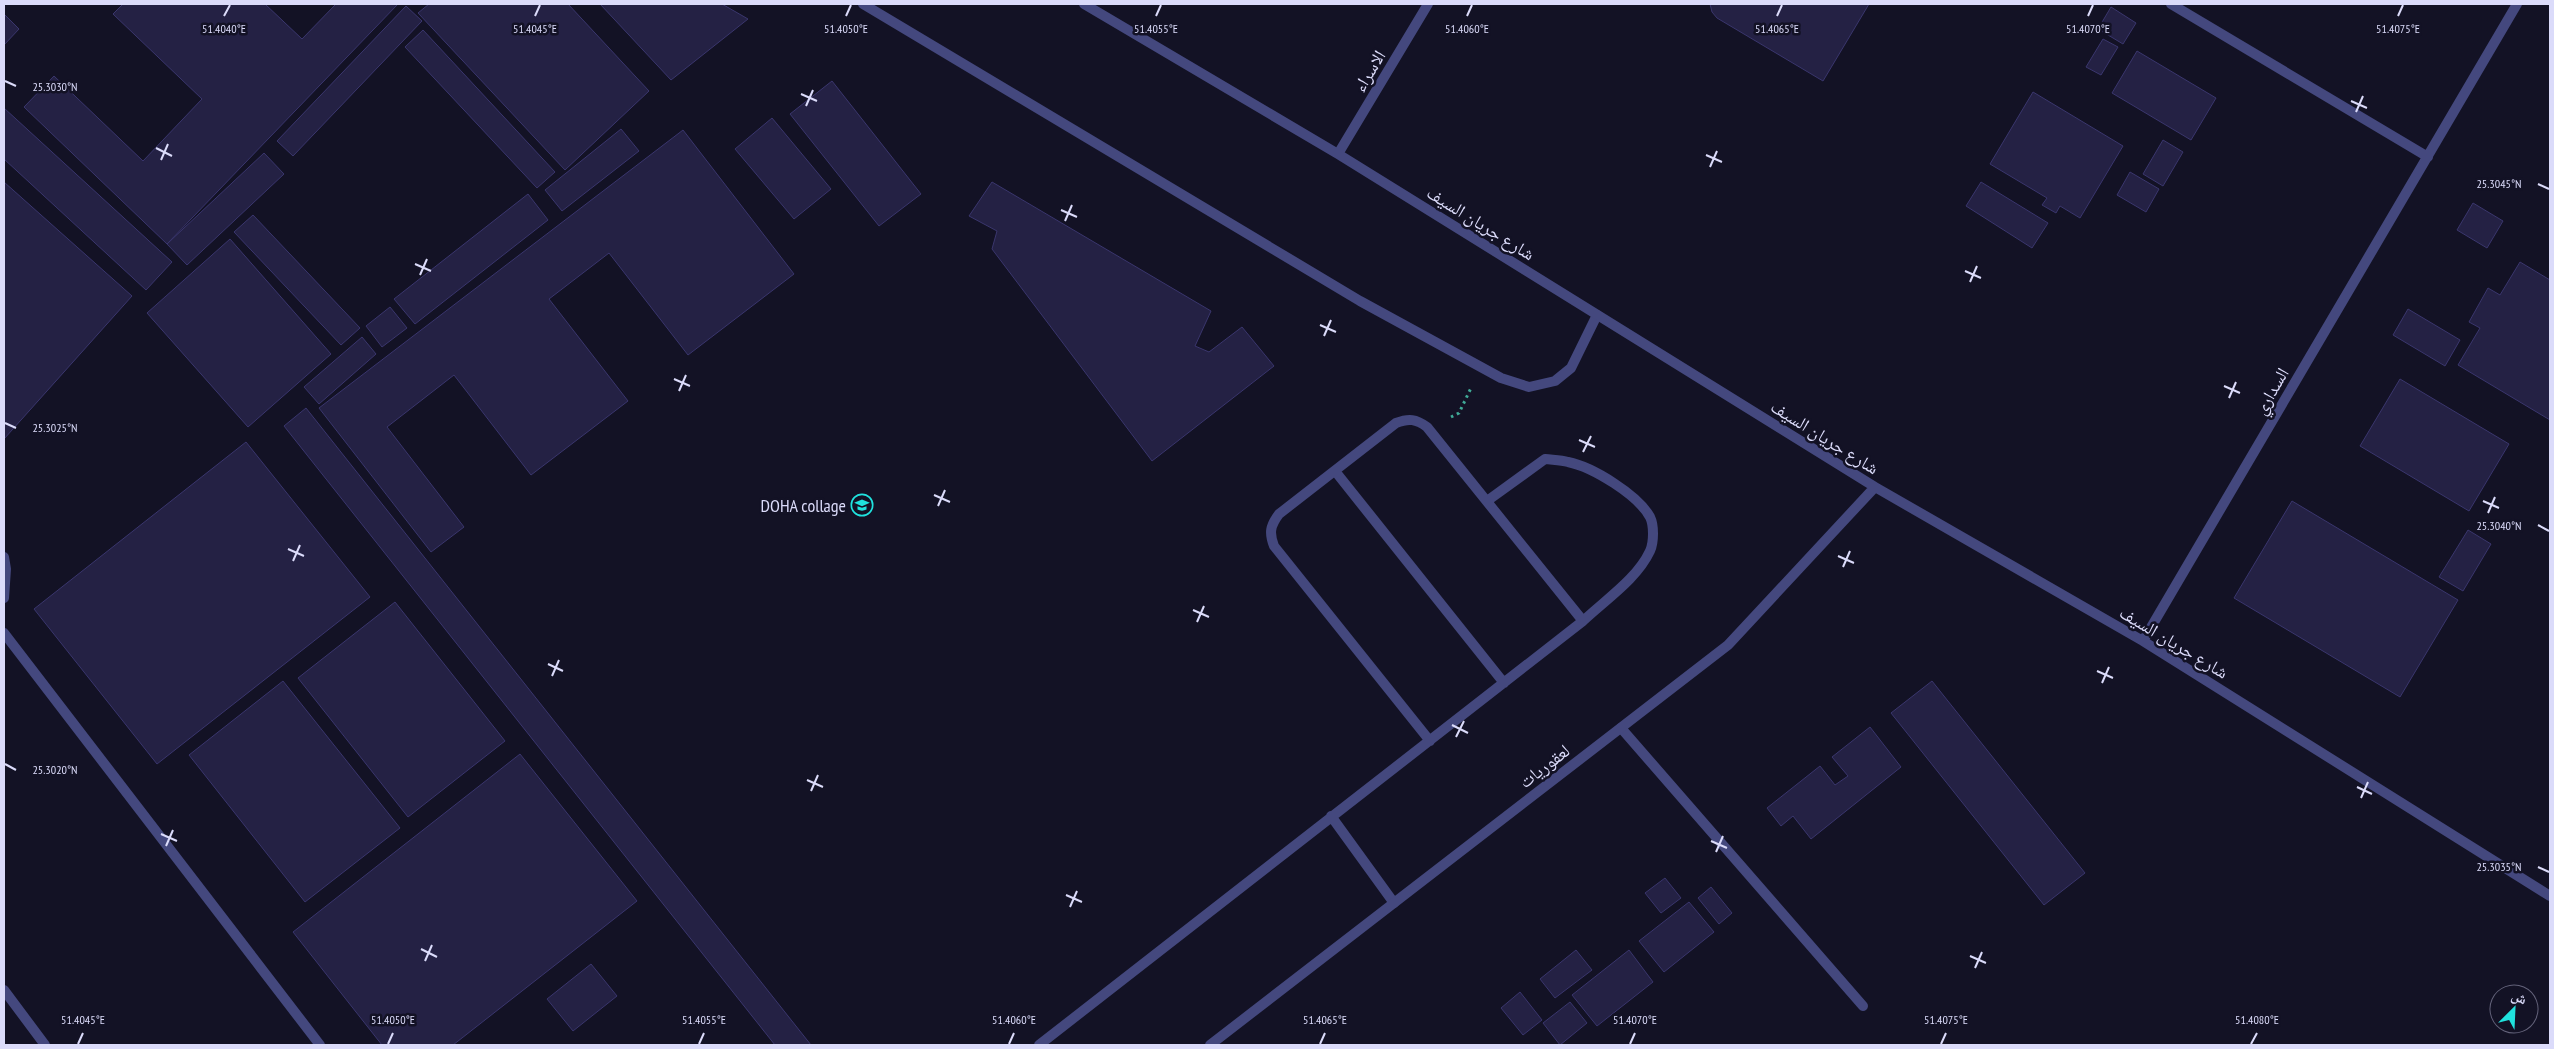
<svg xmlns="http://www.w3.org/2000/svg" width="2554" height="1049" font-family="'PT Sans Narrow','Noto Naskh Arabic',sans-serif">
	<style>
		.building { fill: #242144; stroke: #3a366d }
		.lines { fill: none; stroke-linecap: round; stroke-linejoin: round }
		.path { stroke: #40aa97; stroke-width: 3; stroke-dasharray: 2.5 4; stroke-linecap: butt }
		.lane { stroke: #44487e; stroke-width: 10 }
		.street { stroke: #44487e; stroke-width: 10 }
		.ticks { fill: none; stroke: #dbdbfa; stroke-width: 2 }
		.labels { text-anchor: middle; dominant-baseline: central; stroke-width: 5; stroke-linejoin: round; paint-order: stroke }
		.street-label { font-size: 18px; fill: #dbdbfa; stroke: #131225 }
		.poi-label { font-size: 18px; fill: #dbdbfa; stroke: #131225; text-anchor: end }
		.ticks-label { font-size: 12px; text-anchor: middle; fill: #dbdbfa; stroke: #131225; stroke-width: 5; stroke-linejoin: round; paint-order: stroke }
	</style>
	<rect width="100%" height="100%" fill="#131225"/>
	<!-- building -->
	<path class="building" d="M 123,4 L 265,4 L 302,39 L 336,4 L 398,4 L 167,244 L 24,107 L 54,76 L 143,161 L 202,99 L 113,14 Z
		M 429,4 L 568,4 L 649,91 L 565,170 L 418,13 Z
		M 600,4 L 722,4 L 748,19 L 671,80 Z
		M 1710,4 L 1869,4 L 1823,81 L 1717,18 L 1712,12 Z
		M 406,6 L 422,21 L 293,156 L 277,141 Z
		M 2111,7 L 2136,23 L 2123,44 L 2098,29 Z
		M 4,14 L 19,29 L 4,45 Z
		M 423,30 L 555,172 L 537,188 L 405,47 Z
		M 2103,39 L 2118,47 L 2101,75 L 2086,67 Z
		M 2137,51 L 2216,98 L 2191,140 L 2112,93 Z
		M 832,81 L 921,194 L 879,226 L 790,114 Z
		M 2033,92 L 2123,146 L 2080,218 L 2060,206 L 2056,213 L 2042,205 L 2047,198 L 1990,164 Z
		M 4,108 L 172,262 L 146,290 L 4,159 Z
		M 772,118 L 831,189 L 794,219 L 735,149 Z
		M 621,129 L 639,151 L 562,211 L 545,190 Z
		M 683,130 L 794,274 L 688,355 L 609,253 L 549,299 L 628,401 L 531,475 L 454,375 L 387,427 L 464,527 L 431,552 L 319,408 Z
		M 2163,140 L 2183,152 L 2163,186 L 2143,174 Z
		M 264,153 L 284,174 L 187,265 L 167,244 Z
		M 2130,172 L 2159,189 L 2146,212 L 2117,195 Z
		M 4,182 L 132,296 L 4,439 Z
		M 992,182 L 1211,311 L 1195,346 L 1209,352 L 1242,327 L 1274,366 L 1152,461 L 992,249 L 997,231 L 969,216 Z
		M 1981,182 L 2048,223 L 2032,248 L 1966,206 Z
		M 528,194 L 548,220 L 415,324 L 394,299 Z
		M 2473,203 L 2503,221 L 2487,248 L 2457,230 Z
		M 253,215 L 360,328 L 341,345 L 234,232 Z
		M 230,239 L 331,354 L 248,427 L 147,313 Z
		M 2520,262 L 2550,280 L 2550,420 L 2458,365 L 2480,328 L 2469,322 L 2488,288 L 2500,295 Z
		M 390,307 L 407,328 L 382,347 L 366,326 Z
		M 2408,309 L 2460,340 L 2445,366 L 2393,335 Z
		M 362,337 L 376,354 L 319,404 L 304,387 Z
		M 2400,379 L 2509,444 L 2469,511 L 2360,446 Z
		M 306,408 L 811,1045 L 775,1045 L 284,426 Z
		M 246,442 L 370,597 L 157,764 L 34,609 Z
		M 2292,501 L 2458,600 L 2400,697 L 2234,598 Z
		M 2468,530 L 2491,544 L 2463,591 L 2439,577 Z
		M 395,602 L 505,741 L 408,817 L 298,678 Z
		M 283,681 L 400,828 L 305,902 L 189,755 Z
		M 1932,681 L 2085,873 L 2044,905 L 1891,713 Z
		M 1870,727 L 1901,767 L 1811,839 L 1793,816 L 1781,826 L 1767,808 L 1820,766 L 1835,785 L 1848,776 L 1832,757 Z
		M 520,754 L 637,901 L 453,1045 L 382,1045 L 293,932 Z
		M 1665,878 L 1681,898 L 1661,913 L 1645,893 Z
		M 1711,887 L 1732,913 L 1719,924 L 1698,898 Z
		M 1689,902 L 1714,932 L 1664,972 L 1639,941 Z
		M 1576,950 L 1592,970 L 1555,998 L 1540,979 Z
		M 1629,950 L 1653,982 L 1597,1026 L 1572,995 Z
		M 591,964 L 617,996 L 573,1031 L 547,999 Z
		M 1520,992 L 1542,1020 L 1523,1035 L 1501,1008 Z
		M 1570,1002 L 1587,1023 L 1560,1045 L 1543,1023 Z"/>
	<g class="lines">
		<!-- path -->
		<path class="path" d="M 1451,417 L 1459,413 L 1471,388"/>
		<!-- lane -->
		<path class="lane" d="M 863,4 L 1360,301 L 1501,378 L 1529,387 L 1555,381 L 1571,368 L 1597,315
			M 1335,471 L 1504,683
			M 4,557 L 6,569 L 4,598
			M 4,633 L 320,1045
			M 1621,728 L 1863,1006
			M 1430,741 L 1274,546 C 1269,533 1270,526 1279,514 L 1396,423 C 1409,418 1416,419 1427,427 L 1583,621
			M 1331,816 L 1394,903
			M 1039,1045 L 1583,621 C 1605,600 1637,579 1650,551 C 1654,542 1654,525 1650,517 C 1638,495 1593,467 1568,462 C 1561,460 1553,460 1545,459 L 1487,501"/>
		<!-- street -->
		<path class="street" d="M 1084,4 L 1338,154 L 1875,487 L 2143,641 L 2550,896
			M 2171,4 L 2428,157
			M 1338,154 L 1428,4
			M 2143,641 L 2517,4
			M 4,990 L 45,1045
			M 1210,1045 L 1728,645 L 1875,487"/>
	</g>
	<!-- ticks -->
	<path class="ticks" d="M 224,16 L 230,5M 535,16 L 540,5M 846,16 L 851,5M 1156,16 L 1161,5M 1467,16 L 1472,5M 1777,16 L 1782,5M 2088,16 L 2093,5M 2398,16 L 2403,5M 5,81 L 16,86M 801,94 L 817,101M 2351,101 L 2367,108M 806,106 L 813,90M 2356,112 L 2363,96M 156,148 L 172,156M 1706,155 L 1722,162M 161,160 L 168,144M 1710,167 L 1717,151M 2538,184 L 2549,189M 1061,210 L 1077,217M 1065,221 L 1072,205M 415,264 L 431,271M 1965,271 L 1981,278M 420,275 L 427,259M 1970,282 L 1977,266M 1320,325 L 1336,332M 1324,336 L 1331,320M 674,379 L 690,386M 2224,386 L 2240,393M 679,391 L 686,375M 2229,398 L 2236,382M 5,423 L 16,428M 1579,440 L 1595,447M 1583,452 L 1591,436M 934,495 L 950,502M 2483,501 L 2499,508M 938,506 L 945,490M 2488,513 L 2495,497M 2538,525 L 2549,531M 288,549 L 304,556M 1838,556 L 1854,563M 293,561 L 300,545M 1843,567 L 1850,551M 1193,610 L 1209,617M 1197,622 L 1204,606M 548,664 L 563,671M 2097,671 L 2113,678M 552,676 L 559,660M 2102,683 L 2109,667M 1452,725 L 1468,733M 1456,737 L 1464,721M 5,764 L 16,770M 807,780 L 823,787M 2357,787 L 2372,794M 811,791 L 818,775M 2361,798 L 2368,782M 161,834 L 177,841M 1711,841 L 1727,848M 166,846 L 173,830M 1716,852 L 1723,836M 2538,867 L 2549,872M 1066,895 L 1082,902M 1070,907 L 1077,891M 421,949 L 437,957M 1970,956 L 1986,963M 425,961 L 432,945M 1975,968 L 1982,952M 78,1044 L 83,1033M 388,1044 L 393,1033M 699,1044 L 704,1033M 1009,1044 L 1014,1033M 1320,1044 L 1325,1033M 1630,1044 L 1635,1033M 1941,1044 L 1946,1033M 2251,1044 L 2257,1033"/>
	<!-- icons -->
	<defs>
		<g id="university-ring" transform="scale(1.125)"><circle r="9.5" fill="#131225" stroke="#20e2de" stroke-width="1.5"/><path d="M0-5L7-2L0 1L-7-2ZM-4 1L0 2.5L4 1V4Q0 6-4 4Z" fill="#20e2de"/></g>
	</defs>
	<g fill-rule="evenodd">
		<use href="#university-ring" x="862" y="505"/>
	</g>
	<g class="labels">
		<!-- street labels -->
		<g class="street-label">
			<text transform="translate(1369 71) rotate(-59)">الاسراء</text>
			<text transform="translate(1481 223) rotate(32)">شارع جريان السيف</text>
			<text transform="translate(2271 391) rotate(-60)">السداري</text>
			<text transform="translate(1825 437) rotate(32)">شارع جريان السيف</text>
			<text transform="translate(2174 642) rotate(31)">شارع جريان السيف</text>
			<text transform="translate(1544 766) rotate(-38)">لعقوريات</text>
		</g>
		<!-- poi labels -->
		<g class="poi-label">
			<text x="846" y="505">DOHA collage</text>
		</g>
	</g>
	<g class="ticks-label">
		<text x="224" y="33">51.4040°E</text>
		<text x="2088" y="33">51.4070°E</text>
		<text x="535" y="33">51.4045°E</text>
		<text x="846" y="33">51.4050°E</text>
		<text x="1156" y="33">51.4055°E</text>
		<text x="1467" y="33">51.4060°E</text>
		<text x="1777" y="33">51.4065°E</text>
		<text x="2398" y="33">51.4075°E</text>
		<text x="55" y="91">25.3030°N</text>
		<text x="2499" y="188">25.3045°N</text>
		<text x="55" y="432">25.3025°N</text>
		<text x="2499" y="530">25.3040°N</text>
		<text x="55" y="774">25.3020°N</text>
		<text x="2499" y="871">25.3035°N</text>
		<text x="83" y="1024">51.4045°E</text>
		<text x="393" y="1024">51.4050°E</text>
		<text x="704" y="1024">51.4055°E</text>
		<text x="1014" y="1024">51.4060°E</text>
		<text x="1325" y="1024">51.4065°E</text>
		<text x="1635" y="1024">51.4070°E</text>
		<text x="1946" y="1024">51.4075°E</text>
		<text x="2257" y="1024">51.4080°E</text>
	</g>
	<!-- border -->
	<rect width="2554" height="1049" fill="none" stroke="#dbdbfa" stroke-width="10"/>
	<!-- north arrow -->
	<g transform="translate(2514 1009) rotate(24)"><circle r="24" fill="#131225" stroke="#63627a"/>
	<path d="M0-4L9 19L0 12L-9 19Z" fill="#20e2de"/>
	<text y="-8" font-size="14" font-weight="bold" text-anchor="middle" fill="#dbdbfa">ش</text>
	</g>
</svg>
